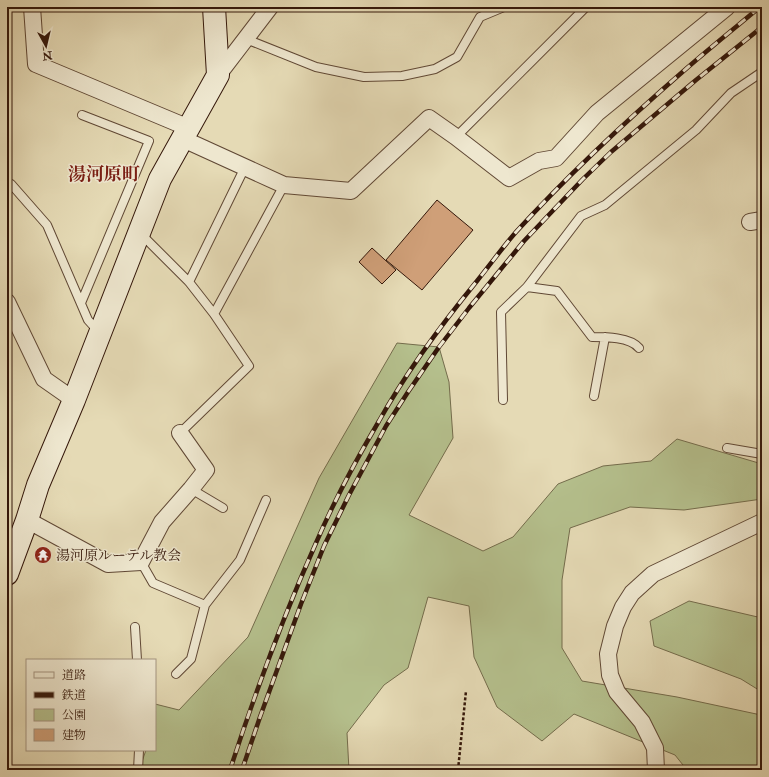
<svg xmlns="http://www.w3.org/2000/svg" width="769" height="777" font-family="'IM FELL Double Pica','Noto Serif JP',serif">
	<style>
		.green { fill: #b5c08d; stroke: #746c4c }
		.building { fill: #cf9f78; stroke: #34170a }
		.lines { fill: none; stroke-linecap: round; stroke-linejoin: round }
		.lane-casing { stroke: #604835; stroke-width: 10 }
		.street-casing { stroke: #604835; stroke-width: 18 }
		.secondary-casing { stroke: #34170a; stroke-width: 24 }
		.path { stroke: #34170a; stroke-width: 2.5; stroke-dasharray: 3 2; stroke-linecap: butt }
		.lane { stroke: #eee7cf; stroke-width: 8 }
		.street { stroke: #eee7cf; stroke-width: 16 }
		.secondary { stroke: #eee7cf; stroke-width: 22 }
		.rail-casing { stroke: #34170a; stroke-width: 4.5 }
		.rail { stroke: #eee7cf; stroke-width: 3; stroke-dasharray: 9; stroke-linecap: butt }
		.labels { text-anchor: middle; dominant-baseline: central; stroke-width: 3; stroke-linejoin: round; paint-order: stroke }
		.poi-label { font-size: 14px; fill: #34170a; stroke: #eee7cf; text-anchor: start }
		.district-label { font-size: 18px; font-weight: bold; fill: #7a1f14; stroke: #eee7cf }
	</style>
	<rect width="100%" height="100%" fill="#e5dab5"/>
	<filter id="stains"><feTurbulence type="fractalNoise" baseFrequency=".005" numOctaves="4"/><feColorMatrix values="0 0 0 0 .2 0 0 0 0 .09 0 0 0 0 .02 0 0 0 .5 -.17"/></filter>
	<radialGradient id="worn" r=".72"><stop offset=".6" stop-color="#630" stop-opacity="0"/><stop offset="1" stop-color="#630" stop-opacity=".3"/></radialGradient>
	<!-- green -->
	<path class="green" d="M 397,343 L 439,347 L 449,382 L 453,438 L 409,515 L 483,551 L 513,537 L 558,484 L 603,466 L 651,461 L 677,439 L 762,464 L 762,499 L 684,510 L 630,507 L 570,528 L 562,580 L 562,648 L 582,681 L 677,697 L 761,715 L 762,714 L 762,770 L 687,770 L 675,755 L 574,714 L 542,741 L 497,707 L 474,657 L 469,606 L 428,597 L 408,668 L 384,685 L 347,733 L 349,770 L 139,770 L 146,750 L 155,750 L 155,704 L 179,710 L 248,637 L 319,478 Z
		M 689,601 L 762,618 L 762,692 L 741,679 L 654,646 L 650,621 Z"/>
	<!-- building -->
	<path class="building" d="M 437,200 L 473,230 L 422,290 L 386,260 Z
		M 372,248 L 396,270 L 382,284 L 359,262 Z"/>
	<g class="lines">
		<!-- lane casing -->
		<g class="lane-casing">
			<path id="lane" d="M 246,39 L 316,67 L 364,77 L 402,76 L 435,69 L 457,57 L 480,17 L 504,7
				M 456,137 L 586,7
				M 11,184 L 47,225 L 88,320 L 98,331
				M 140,233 L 189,282 L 214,314 L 249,366 L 180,433
				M 189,282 L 245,167
				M 527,287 L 557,291 L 592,337 C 606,337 630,337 639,348
				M 81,303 L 149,141 L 82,115
				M 214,314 L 284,185
				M 594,396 L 605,337
				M 503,400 L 501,312 L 527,287 L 581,216 L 605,205 L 696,130 L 731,93 L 762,72
				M 727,448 L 762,454
				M 191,489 L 223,508
				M 141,562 L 153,583 L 205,605 L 240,560 L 266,500
				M 135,627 L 137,660
				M 176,674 L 191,659 L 205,605
				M 138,770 L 139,750"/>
		</g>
		<!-- street casing -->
		<g class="street-casing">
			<path id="street" d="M 32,7 L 36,64 L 189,128
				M 218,75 L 270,7
				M 183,139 L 284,185 L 351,191 L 429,118 L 456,137 L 509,178 L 539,161 L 556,158 L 597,113 L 727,7
				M 750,222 L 762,220
				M 7,302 L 44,379 L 74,400
				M 27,520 L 108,564 L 141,562 L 162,522 L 191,489 L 206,470 L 180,433
				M 656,770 L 655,748 L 642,722 L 617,692 L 610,675 L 608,654 L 615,626 L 623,607 L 632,593 L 653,574 L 762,522"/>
		</g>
		<!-- secondary casing -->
		<g class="secondary-casing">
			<path id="secondary" d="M 7,574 L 27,520 L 38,485 L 74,400 L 160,179 L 218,75 L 214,7"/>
		</g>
		<!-- path -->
		<path class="path" d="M 458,770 L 466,691"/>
		<!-- lane -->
		<use href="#lane" class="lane"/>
		<!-- street -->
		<use href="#street" class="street"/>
		<!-- secondary -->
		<use href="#secondary" class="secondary"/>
		<!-- rail casing -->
		<g class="rail-casing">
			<path id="rail" d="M 230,770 C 255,693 283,617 316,543 C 334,501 356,460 379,421 C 407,371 441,325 477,281 C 490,265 502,248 516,232 C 569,174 627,120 687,68 C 711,47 736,27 760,7
				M 242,770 L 260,717 L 301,604 L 324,546 L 349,495 L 386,426 L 408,392 L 439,347 L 469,308 L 524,241 L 583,179 L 611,152 L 696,80 L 762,27"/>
		</g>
		<!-- rail -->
		<use href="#rail" class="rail"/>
	</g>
	<!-- icons -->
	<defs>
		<g id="temple-disc" transform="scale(0.9)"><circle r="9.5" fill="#8f2418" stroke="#eee7cf"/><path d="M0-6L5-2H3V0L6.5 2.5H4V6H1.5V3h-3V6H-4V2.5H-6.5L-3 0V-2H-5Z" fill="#fff"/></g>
	</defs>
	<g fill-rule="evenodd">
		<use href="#temple-disc" x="43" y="555"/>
	</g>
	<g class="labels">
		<!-- poi labels -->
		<g class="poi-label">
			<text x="56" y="555">湯河原ルーテル教会</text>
		</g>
		<!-- district labels -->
		<g class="district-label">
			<text x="104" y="174">湯河原町</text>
		</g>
	</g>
	<!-- margin -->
	<rect width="769" height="777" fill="none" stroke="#e5dab5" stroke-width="24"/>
	<rect x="8" y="8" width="753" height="761" fill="none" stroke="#34170a" stroke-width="2"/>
	<rect x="12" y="12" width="745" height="753" fill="none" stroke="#34170a"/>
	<!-- legend -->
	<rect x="26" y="659" width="130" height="92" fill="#eee7cf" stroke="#a49480"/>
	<rect x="34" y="672" width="20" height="6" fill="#eee7cf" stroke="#a49480"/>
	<text x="62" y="679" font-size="12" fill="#34170a">道路</text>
	<rect x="34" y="692" width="20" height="6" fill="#34170a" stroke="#a49480"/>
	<text x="62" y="699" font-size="12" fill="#34170a">鉄道</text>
	<rect x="34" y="709" width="20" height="12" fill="#b5c08d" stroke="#a49480"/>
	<text x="62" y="719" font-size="12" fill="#34170a">公園</text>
	<rect x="34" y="729" width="20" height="12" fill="#cf9f78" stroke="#a49480"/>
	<text x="62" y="739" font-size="12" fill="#34170a">建物</text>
	<!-- north arrow -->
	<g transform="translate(46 46) rotate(172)" stroke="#eee7cf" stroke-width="3" paint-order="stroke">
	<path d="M0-3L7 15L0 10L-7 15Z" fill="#34170a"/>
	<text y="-6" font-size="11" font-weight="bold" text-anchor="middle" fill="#34170a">N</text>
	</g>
	<rect width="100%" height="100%" filter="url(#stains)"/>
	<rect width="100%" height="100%" fill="url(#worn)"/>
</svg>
